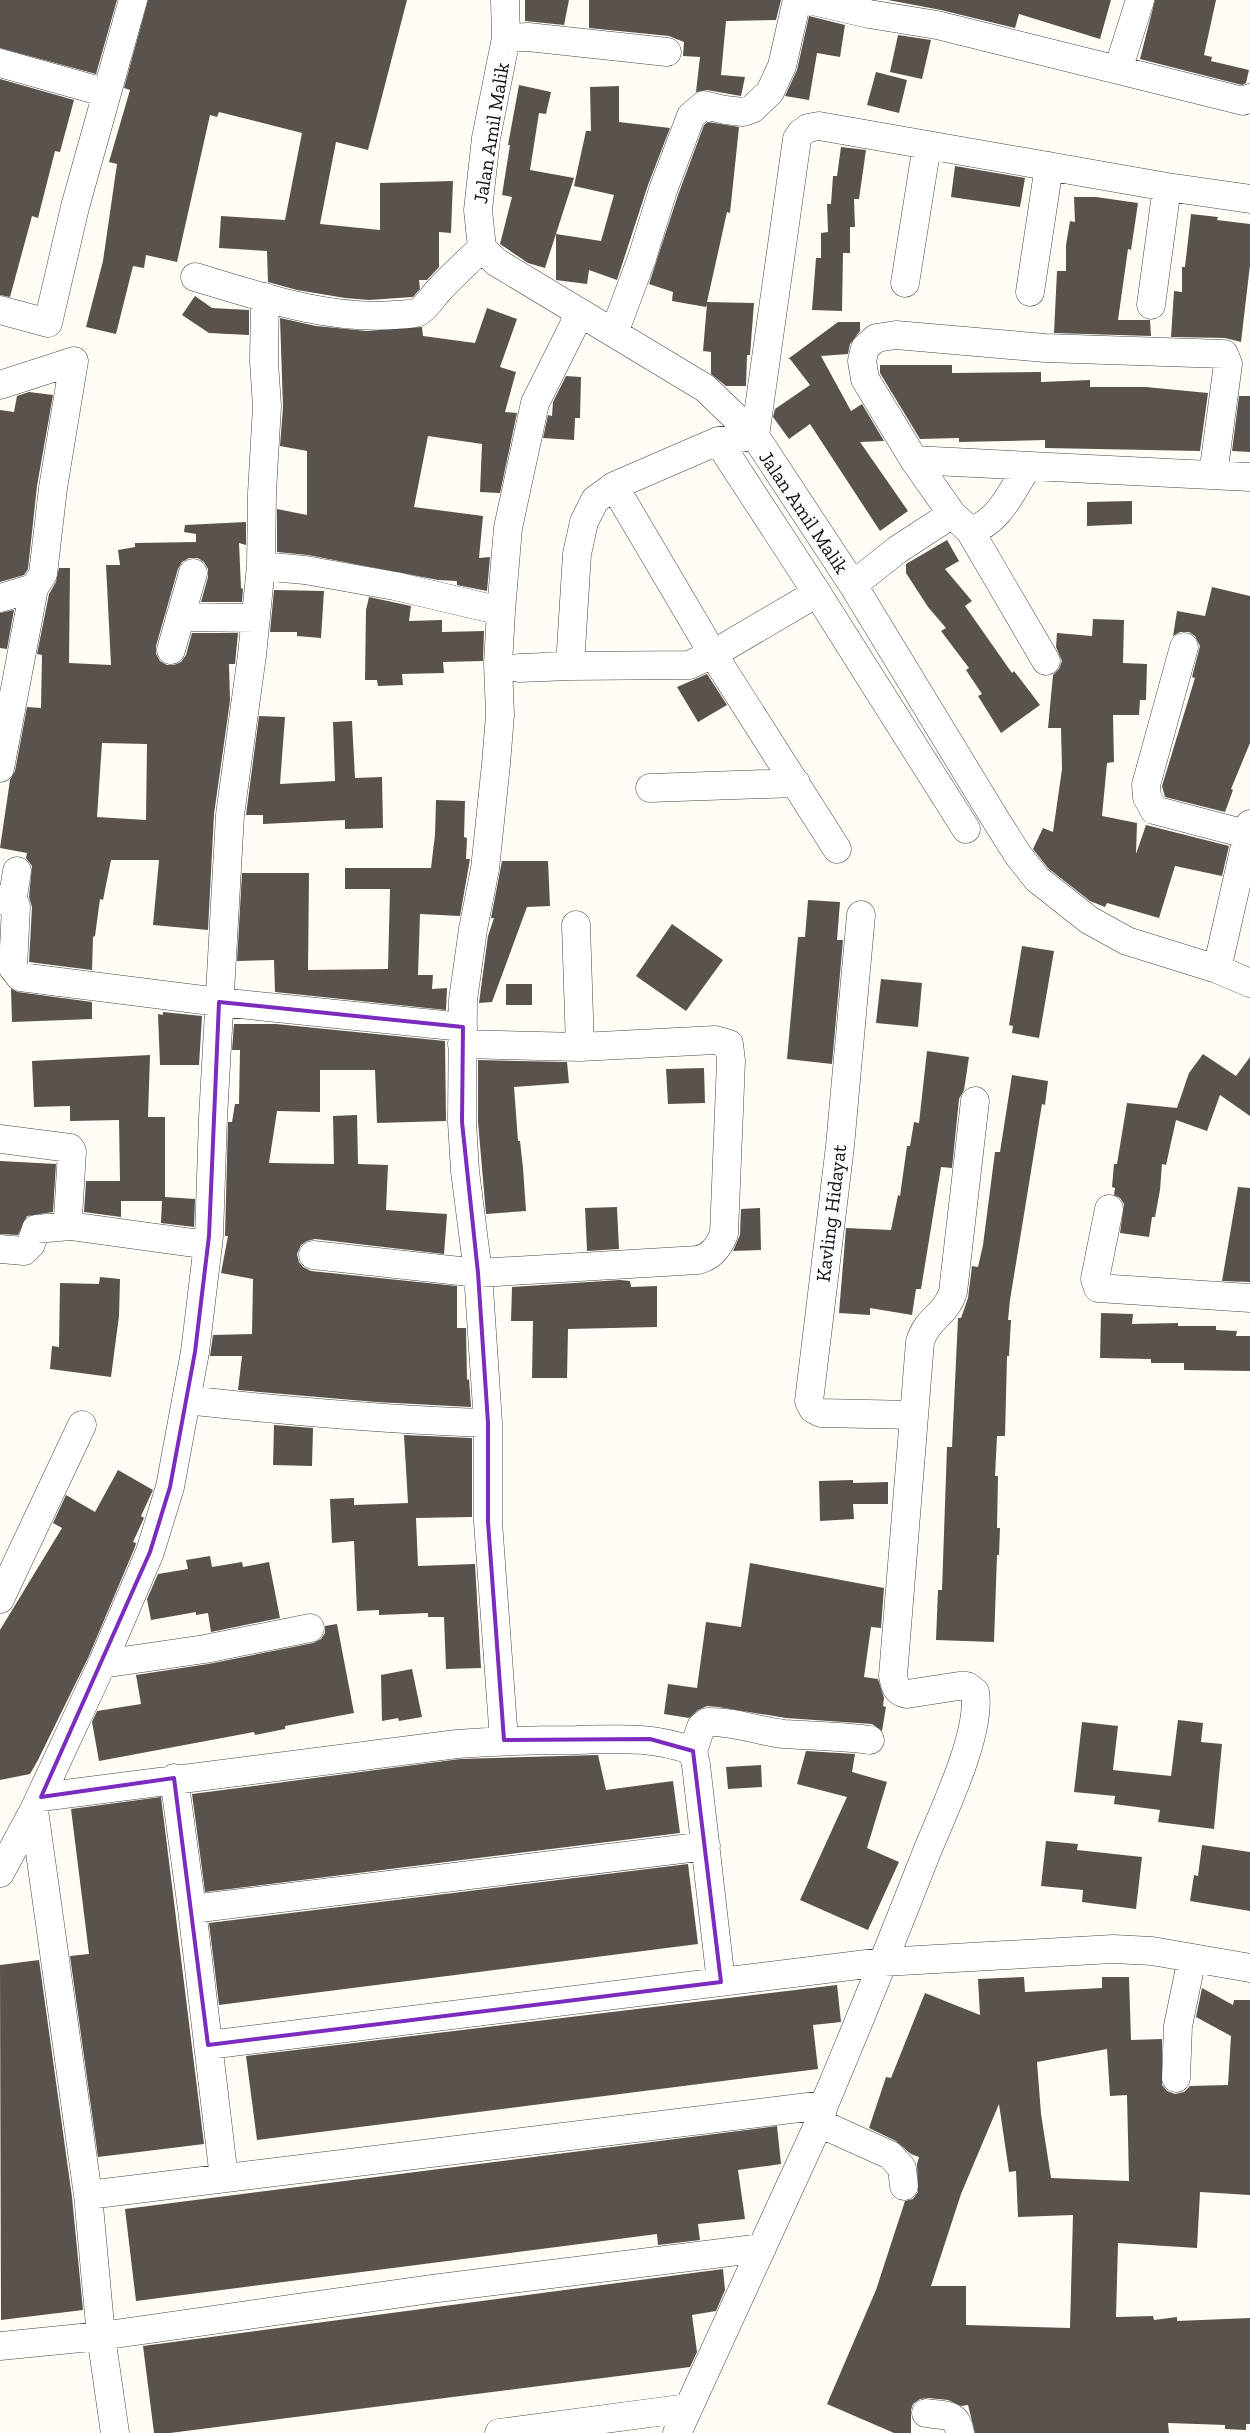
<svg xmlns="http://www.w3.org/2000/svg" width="1250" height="2433" font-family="'Zilla Slab',serif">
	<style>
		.building { fill: #5a524d; fill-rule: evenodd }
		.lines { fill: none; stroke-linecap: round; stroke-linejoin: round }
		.minor-casing { stroke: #444; stroke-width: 29 }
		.minor { stroke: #fff; stroke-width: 28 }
		.marked { fill: none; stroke: #7b2cbf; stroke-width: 4; stroke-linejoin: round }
		.labels { text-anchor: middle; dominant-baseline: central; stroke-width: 5; stroke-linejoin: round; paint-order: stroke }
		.street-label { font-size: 20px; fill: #111; stroke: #fff }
	</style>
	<rect width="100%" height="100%" fill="#fffdf5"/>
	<!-- building -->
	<path class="building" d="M 0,0 L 117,0 L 96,74 L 0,48 Z
		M 148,0 L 407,0 L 368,150 L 336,142 L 320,224 L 380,230 L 380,183 L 453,181 L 451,233 L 439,232 L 439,267 L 427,280 L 419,280 L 420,289 L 413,297 L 369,300 L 345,298 L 297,290 L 268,282 L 267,251 L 219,248 L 221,216 L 285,220 L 302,133 L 219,112 L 217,117 L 210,115 L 177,262 L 146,255 L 144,268 L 133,266 L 116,334 L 86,327 L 103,261 L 117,164 L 109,162 L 130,90 L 124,88 Z
		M 525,0 L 569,0 L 564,25 L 525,21 Z
		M 589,0 L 781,0 L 776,20 L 726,21 L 721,75 L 745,77 L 741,96 L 707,90 L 696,92 L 700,57 L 683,56 L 684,42 L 669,36 L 589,28 Z
		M 888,0 L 1111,0 L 1100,39 L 1019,14 L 1015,28 L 941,10 Z
		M 1155,0 L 1216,0 L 1204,55 L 1212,57 L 1211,61 L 1249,70 L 1246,83 L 1242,85 L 1140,59 Z
		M 809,16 L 845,25 L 840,57 L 817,53 L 809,100 L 785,96 L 797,70 Z
		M 898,35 L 931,40 L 922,79 L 890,72 Z
		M 876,72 L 907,80 L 899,113 L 867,105 Z
		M 0,79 L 74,100 L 60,152 L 55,151 L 38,218 L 32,216 L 10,297 L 0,295 Z
		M 519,85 L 551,92 L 546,114 L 539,113 L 530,170 L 574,178 L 545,268 L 528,263 L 500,244 L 512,197 L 502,195 L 510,145 L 508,145 Z
		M 619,86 L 619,122 L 670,128 L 648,185 L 617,280 L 589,270 L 587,284 L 556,280 L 556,234 L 601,241 L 614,195 L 574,186 L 586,131 L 591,131 L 590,87 Z
		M 708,122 L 739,127 L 730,213 L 727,212 L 707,302 L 754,303 L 750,355 L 747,355 L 746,386 L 726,386 L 711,374 L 711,352 L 703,351 L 707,304 L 706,307 L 672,301 L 673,292 L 649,284 L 678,195 L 704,125 Z
		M 841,147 L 866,150 L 859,199 L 854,199 L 855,227 L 850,227 L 850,253 L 843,253 L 842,311 L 812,310 L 816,258 L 821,258 L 821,233 L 828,232 L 827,204 L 831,204 L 833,176 L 837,176 Z
		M 955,166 L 1025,178 L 1020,207 L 951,197 Z
		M 1074,197 L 1096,197 L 1138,203 L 1131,250 L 1128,249 L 1118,320 L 1150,320 L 1151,336 L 1054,333 L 1057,271 L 1066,271 L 1066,245 L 1070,221 L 1075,222 Z
		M 1191,214 L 1218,217 L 1217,220 L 1250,224 L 1250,265 L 1241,342 L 1225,338 L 1171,337 L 1174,291 L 1182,292 L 1182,267 L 1185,267 Z
		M 195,296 L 212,308 L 249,310 L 249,335 L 209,333 L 182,315 Z
		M 487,308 L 517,319 L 500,367 L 516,372 L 505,412 L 517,413 L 500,493 L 480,492 L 482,444 L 428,436 L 414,507 L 483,516 L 479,558 L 490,557 L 487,591 L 457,585 L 457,581 L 438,580 L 308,555 L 277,552 L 277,509 L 307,515 L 307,451 L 280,446 L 283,407 L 280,318 L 316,326 L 367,331 L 422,327 L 423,336 L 475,343 Z
		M 838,322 L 860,322 L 860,331 L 850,344 L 848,354 L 821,356 L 851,411 L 862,404 L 884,441 L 860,442 L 908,511 L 880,531 L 810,424 L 789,439 L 773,417 L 775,409 L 810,385 L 790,359 L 788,359 Z
		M 880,365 L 952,365 L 952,373 L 1041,372 L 1041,382 L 1090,380 L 1090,387 L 1146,387 L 1208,393 L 1200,451 L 1045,448 L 1045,440 L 959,442 L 959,438 L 920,439 L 880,373 Z
		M 566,376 L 581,377 L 580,418 L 575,418 L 574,440 L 543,438 L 548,415 L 552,416 L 553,402 Z
		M 29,392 L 53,395 L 37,486 L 28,569 L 24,575 L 0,582 L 0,410 L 14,412 L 17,396 Z
		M 1239,396 L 1250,396 L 1250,452 L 1232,451 Z
		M 1132,501 L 1132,524 L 1087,526 L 1087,502 Z
		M 246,522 L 246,545 L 239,543 L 241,588 L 243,589 L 242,602 L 201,602 L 208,577 L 208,569 L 204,562 L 198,558 L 189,558 L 182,562 L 178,569 L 156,646 L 156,654 L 160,661 L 167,665 L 174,665 L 181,662 L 186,655 L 192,633 L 238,633 L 235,664 L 229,664 L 230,701 L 214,814 L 208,930 L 153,925 L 159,860 L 111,860 L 103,900 L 100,899 L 95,936 L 93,937 L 92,970 L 29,962 L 32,907 L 29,897 L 32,866 L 26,858 L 27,853 L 0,848 L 10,780 L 15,771 L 27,707 L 41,708 L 42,655 L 37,654 L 49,594 L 56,582 L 59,568 L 70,568 L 69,663 L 111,665 L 106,565 L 120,565 L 118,550 L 135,547 L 135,543 L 196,542 L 196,534 L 184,532 L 185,525 ZM 102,743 L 147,744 L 146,820 L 97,817 Z
		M 947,540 L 959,561 L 945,569 L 972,601 L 965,606 L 1012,673 L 1014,671 L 1040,705 L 1001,733 L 978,696 L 982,694 L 966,670 L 969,668 L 941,631 L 946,628 L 928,607 L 906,573 L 906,564 Z
		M 1212,587 L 1250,596 L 1250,743 L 1231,789 L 1233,790 L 1225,812 L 1165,797 L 1162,786 L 1195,678 L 1192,677 L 1200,646 L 1195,636 L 1189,632 L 1180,632 L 1173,636 L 1177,611 L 1205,616 Z
		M 274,590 L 324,591 L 321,638 L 297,636 L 297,632 L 270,632 Z
		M 369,597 L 411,606 L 409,621 L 442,620 L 442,632 L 484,631 L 483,661 L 443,662 L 444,673 L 402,674 L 403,685 L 378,686 L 377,680 L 365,680 L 366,610 Z
		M 14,610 L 7,649 L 0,648 L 0,613 Z
		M 1093,619 L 1124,620 L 1123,663 L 1147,664 L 1146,700 L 1140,700 L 1139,715 L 1113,715 L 1114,762 L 1107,763 L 1102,816 L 1137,823 L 1136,854 L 1146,825 L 1229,846 L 1222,876 L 1175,866 L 1159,918 L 1107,903 L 1105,907 L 1090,901 L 1048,868 L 1033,849 L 1043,828 L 1053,832 L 1062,769 L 1061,728 L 1048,728 L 1053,675 L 1059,669 L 1062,661 L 1056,647 L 1057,633 L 1092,636 Z
		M 707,674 L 727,705 L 698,722 L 677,687 Z
		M 259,716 L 285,717 L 280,784 L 335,781 L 333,722 L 352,721 L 355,778 L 382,777 L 383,828 L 345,829 L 345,820 L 263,824 L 263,815 L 246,815 Z
		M 436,800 L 465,801 L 464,837 L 467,838 L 466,859 L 470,859 L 460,916 L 420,914 L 418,975 L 433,975 L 432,989 L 447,988 L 446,1010 L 275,992 L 274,960 L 237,961 L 242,873 L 309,873 L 308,970 L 388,969 L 390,889 L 345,889 L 345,868 L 431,868 L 435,835 Z
		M 502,861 L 548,861 L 550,906 L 527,907 L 492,1002 L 479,1003 L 488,936 L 494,918 L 491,918 Z
		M 808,900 L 840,902 L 837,940 L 843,940 L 832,1064 L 787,1059 L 798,937 L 805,937 Z
		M 672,924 L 723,960 L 686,1011 L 636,976 Z
		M 1022,946 L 1054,951 L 1039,1038 L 1012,1033 L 1013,1026 L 1009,1025 Z
		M 881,979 L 922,983 L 918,1027 L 876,1023 Z
		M 506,984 L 532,984 L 532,1005 L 506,1005 Z
		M 11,989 L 18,992 L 92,1002 L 92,1019 L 12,1022 Z
		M 163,1012 L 202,1016 L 199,1065 L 160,1065 L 158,1014 L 163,1015 Z
		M 234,1024 L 276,1024 L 445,1041 L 446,1121 L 377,1123 L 375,1070 L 320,1070 L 320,1112 L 277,1111 L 269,1163 L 334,1164 L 333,1116 L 357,1115 L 358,1164 L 388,1165 L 386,1210 L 447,1214 L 444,1254 L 315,1239 L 307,1241 L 301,1245 L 297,1254 L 299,1262 L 303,1267 L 311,1271 L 457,1286 L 457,1328 L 466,1328 L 467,1380 L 469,1379 L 471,1407 L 376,1402 L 238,1390 L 242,1356 L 210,1356 L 213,1335 L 252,1334 L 253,1279 L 221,1273 L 228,1236 L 225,1236 L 228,1122 L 232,1122 L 235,1104 L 239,1104 L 240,1050 L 232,1050 Z
		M 927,1051 L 969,1057 L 964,1090 L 959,1099 L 952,1168 L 941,1167 L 921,1289 L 916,1289 L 912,1315 L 870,1308 L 870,1315 L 839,1313 L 846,1228 L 891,1230 L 898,1195 L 900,1196 L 907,1146 L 910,1146 L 914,1122 L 919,1123 Z
		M 1203,1054 L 1236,1076 L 1250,1057 L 1250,1116 L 1220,1095 L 1207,1131 L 1176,1120 L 1166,1165 L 1162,1164 L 1160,1190 L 1155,1217 L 1152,1217 L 1149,1237 L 1120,1233 L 1124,1204 L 1120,1198 L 1114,1195 L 1115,1188 L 1112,1187 L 1114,1164 L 1117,1164 L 1127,1103 L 1177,1108 L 1189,1073 Z
		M 150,1055 L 148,1117 L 165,1117 L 165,1197 L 195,1199 L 194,1227 L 161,1223 L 162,1201 L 121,1201 L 121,1217 L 84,1212 L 86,1181 L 120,1181 L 119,1120 L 70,1121 L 70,1106 L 34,1107 L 32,1061 Z
		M 478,1060 L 567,1062 L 569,1083 L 514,1087 L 518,1141 L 520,1141 L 523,1168 L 526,1211 L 486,1214 L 478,1122 Z
		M 704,1068 L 705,1103 L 668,1104 L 666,1069 Z
		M 1012,1075 L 1048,1081 L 1045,1105 L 1042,1104 L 1010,1300 L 1008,1320 L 1011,1320 L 1009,1356 L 1007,1356 L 1005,1436 L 997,1436 L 995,1476 L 998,1476 L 997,1528 L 1000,1528 L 999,1555 L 997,1555 L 994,1642 L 936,1640 L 938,1590 L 942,1590 L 947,1447 L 952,1447 L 958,1318 L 961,1318 L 968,1298 L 972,1266 L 978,1267 L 983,1245 L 995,1152 L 1000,1152 Z
		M 0,1161 L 56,1164 L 53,1212 L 27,1216 L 18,1235 L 0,1234 Z
		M 1238,1187 L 1250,1188 L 1250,1282 L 1222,1281 Z
		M 617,1207 L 619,1249 L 587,1251 L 585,1208 Z
		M 760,1208 L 761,1250 L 733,1251 L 740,1235 L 741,1209 Z
		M 100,1277 L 120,1279 L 119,1316 L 111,1377 L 50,1369 L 52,1346 L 59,1347 L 60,1283 L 99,1284 Z
		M 620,1280 L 630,1281 L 631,1287 L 657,1286 L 657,1327 L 568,1329 L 567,1378 L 532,1378 L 533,1321 L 511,1321 L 512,1287 Z
		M 1101,1313 L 1133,1314 L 1132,1324 L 1178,1323 L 1178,1326 L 1216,1326 L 1216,1330 L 1237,1331 L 1236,1336 L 1250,1336 L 1250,1371 L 1184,1370 L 1184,1363 L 1151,1363 L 1151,1359 L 1100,1358 Z
		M 274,1425 L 313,1428 L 312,1466 L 273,1465 Z
		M 404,1435 L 472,1438 L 472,1517 L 416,1518 L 418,1566 L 475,1564 L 481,1668 L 446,1669 L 444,1617 L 428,1617 L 428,1613 L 379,1615 L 379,1610 L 357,1611 L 354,1541 L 332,1543 L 330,1499 L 354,1498 L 354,1505 L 408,1503 Z
		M 118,1470 L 153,1490 L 141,1516 L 144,1518 L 133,1542 L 136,1543 L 135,1547 L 88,1658 L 38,1760 L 30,1774 L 0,1780 L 0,1630 L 62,1528 L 53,1523 L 66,1495 L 95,1512 Z
		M 853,1480 L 853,1483 L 888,1482 L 888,1504 L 853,1504 L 854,1519 L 820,1521 L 819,1481 Z
		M 210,1556 L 212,1567 L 242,1562 L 243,1567 L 269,1562 L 280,1618 L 211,1632 L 208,1613 L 196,1615 L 196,1612 L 151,1620 L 147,1599 L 158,1574 L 188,1569 L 186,1560 Z
		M 750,1563 L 884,1588 L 881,1628 L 871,1627 L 864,1677 L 878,1679 L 884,1698 L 883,1706 L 886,1707 L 882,1731 L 872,1724 L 786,1718 L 718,1707 L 707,1706 L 698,1710 L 689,1718 L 664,1714 L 668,1684 L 697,1688 L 706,1622 L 741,1627 Z
		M 337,1624 L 354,1713 L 285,1726 L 285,1729 L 255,1735 L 254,1732 L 99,1761 L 92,1722 L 97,1711 L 141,1704 L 136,1675 L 208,1664 L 313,1643 L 321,1639 L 325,1633 L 325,1626 Z
		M 412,1669 L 422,1717 L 399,1721 L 398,1718 L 382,1721 L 381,1675 Z
		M 1178,1720 L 1203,1723 L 1201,1742 L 1222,1744 L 1214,1829 L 1158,1822 L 1160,1810 L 1114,1804 L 1115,1796 L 1074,1792 L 1082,1722 L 1118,1726 L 1113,1770 L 1171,1776 Z
		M 806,1751 L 855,1754 L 852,1772 L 887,1782 L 867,1848 L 899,1862 L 868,1930 L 800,1900 L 847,1797 L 797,1784 Z
		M 598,1755 L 606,1790 L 673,1781 L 680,1833 L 205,1892 L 192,1794 L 460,1759 Z
		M 761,1765 L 762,1787 L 728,1789 L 726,1767 Z
		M 161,1797 L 204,2144 L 98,2157 L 70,1956 L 89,1954 L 71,1809 Z
		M 1046,1841 L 1078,1844 L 1077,1850 L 1142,1857 L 1136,1909 L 1082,1902 L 1083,1890 L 1041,1886 Z
		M 1202,1845 L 1250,1852 L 1250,1911 L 1190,1901 L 1194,1875 L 1198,1876 Z
		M 688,1864 L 698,1944 L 219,2005 L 209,1923 Z
		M 39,1960 L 72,2197 L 83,2310 L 1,2320 L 0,1965 Z
		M 1024,1977 L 1025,1992 L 1102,1988 L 1102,1977 L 1129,1977 L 1131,2040 L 1162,2039 L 1162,2085 L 1167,2091 L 1175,2094 L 1184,2092 L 1190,2086 L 1228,2085 L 1231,2036 L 1196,2017 L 1202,1988 L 1233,2005 L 1234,2000 L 1250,2000 L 1250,2195 L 1200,2192 L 1197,2248 L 1118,2243 L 1116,2317 L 1153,2316 L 1154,2320 L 1177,2317 L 1177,2321 L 1250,2318 L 1250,2424 L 1246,2424 L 1246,2430 L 1225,2429 L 1225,2425 L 1168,2423 L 1169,2433 L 975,2433 L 968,2405 L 961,2406 L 948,2400 L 928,2398 L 920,2399 L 913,2404 L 911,2410 L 911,2433 L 894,2433 L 827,2404 L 876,2290 L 905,2201 L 913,2199 L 918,2192 L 917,2164 L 919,2157 L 911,2154 L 896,2141 L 869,2128 L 886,2077 L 891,2078 L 925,1993 L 980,2015 L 978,1979 ZM 1107,2049 L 1110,2096 L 1127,2095 L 1129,2181 L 1051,2178 L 1041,2114 L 1037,2062 ZM 999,2104 L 1009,2172 L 1016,2171 L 1018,2217 L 1073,2215 L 1070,2328 L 966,2325 L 966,2286 L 931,2286 L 961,2194 Z
		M 837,1985 L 841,2022 L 813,2025 L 818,2069 L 257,2140 L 246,2056 Z
		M 777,2126 L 781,2164 L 738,2170 L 745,2219 L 698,2224 L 700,2240 L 658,2245 L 657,2234 L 136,2301 L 125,2209 Z
		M 723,2269 L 725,2290 L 716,2311 L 692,2315 L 697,2352 L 690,2367 L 170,2433 L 154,2433 L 143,2346 Z"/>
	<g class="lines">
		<!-- minor casing -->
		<g class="minor-casing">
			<path id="minor" d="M 505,0 L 506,38 L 486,138 L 478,210 L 482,248 L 496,262 L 705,388 L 755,436 L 853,585 L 994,817 L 1018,855 L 1037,879 L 1089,920 L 1127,941 L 1217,969 L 1250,983
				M 809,0 L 869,14 L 937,25 L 1243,101 L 1250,98
				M 506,38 L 528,37 L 667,52
				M 0,63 L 107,93
				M 1118,70 L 1140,0
				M 195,277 C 259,296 326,320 394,315 C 402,314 414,315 420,311 C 428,305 432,298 438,291 C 452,276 467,262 482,248
				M 905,283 L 927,145
				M 1030,292 L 1049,166
				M 1151,305 L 1167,187
				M 0,310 L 48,323 L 75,207 L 133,0
				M 614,333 L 642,258 L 663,190 L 691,116 L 704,105 L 725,110 L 743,112 L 752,109 L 770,92 L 782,66 L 797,0
				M 0,385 L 74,361 L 53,488 L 43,574 L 34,588 L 0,598
				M 914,460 L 1250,477
				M 1028,466 C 1012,490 1000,522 970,531 L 952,514 L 914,460 L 865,379 L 862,361 L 865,348 L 876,338 L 896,335 L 1045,348 L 1224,354 L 1228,364 L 1213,475
				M 614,486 L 713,654 L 817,593 L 718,441
				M 970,531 L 1046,661
				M 261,566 L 262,493 L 267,406 L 264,362 L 265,297
				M 853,585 L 897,550 L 952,514
				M 817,593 L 966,829
				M 180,617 L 256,618
				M 1184,647 L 1146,785 L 1147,797 L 1154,810 L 1246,834
				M 171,650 L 193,573
				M 570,666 L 689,665 L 713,654 L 837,849
				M 519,668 L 570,666 L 577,554 L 584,522 L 595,500 L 614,486 L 718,441 L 755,436 L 797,139 L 801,133 L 808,128 L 819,126 L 1167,187 L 1250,199
				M 0,768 L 34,588
				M 650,788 L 796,783
				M 0,899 L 16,906 L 13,968 L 20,977 L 219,1002 L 463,1027
				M 12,903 L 17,871
				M 861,915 L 840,1146 L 809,1401 L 813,1409 L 821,1413 L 914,1415
				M 576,925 L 580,1047
				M 1217,969 L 1250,824
				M 0,1139 L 70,1148 L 72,1151 L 68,1218 L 70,1226 L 208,1245
				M 1109,1209 L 1095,1279 L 1098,1288 L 1250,1298
				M 0,1249 L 24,1251 L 31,1244 L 36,1229 L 70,1226
				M 313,1255 L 478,1273 L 698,1260 C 712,1256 718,1248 724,1234 L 731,1061 L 729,1044 L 715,1040 L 580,1047 L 462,1044
				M 186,1400 C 287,1411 387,1420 488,1423
				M 0,1599 L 82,1425
				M 102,1664 L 205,1649 L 310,1628
				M 504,1740 L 488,1522 L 488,1423 L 478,1273 L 465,1171 L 462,1122 L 463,1000 L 473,929 L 485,869 L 496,764 L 500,715 L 498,664 L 501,611 L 508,528 L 535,403 L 580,313
				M 693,1751 L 701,1727 L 707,1722 C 734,1721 757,1731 784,1734 C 813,1736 840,1736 870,1740
				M 174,1778 L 192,1909 L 224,2178
				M 41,1797 L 457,1744 C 497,1741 536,1740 576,1740 C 619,1739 651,1736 693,1751 L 696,1765 L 721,1982
				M 0,1873 L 34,1810
				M 192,1909 L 706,1846
				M 208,2045 L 883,1962 L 1113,1949 L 1152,1951 L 1250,1968
				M 1176,2078 L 1178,2026 L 1192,1958
				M 819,2123 L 890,2155 L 902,2168 L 904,2186
				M 88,2195 L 824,2105
				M 0,2346 L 101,2336 L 431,2289 L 762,2248
				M 926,2413 C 944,2416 957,2412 960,2433
				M 115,2433 L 101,2336 L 88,2195 L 34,1810 L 102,1664 L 150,1552 L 170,1487 L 195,1352 L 209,1236 L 213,1118 L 230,815 L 252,655 L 261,566 L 305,570 L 395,586 L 501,611
				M 499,2433 L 688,2408
				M 677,2433 L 819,2123 L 824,2105 C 859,2022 893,1938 926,1854 C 942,1814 982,1733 975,1692 L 967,1686 L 959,1686 L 907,1694 C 896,1692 895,1686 893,1676 L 920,1342 C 927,1318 946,1315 953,1292 L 975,1101"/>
		</g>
		<!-- minor -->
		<use href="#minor" class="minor"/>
	</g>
	<!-- marked area -->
	<path class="marked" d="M 219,1002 L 463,1027 L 462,1122 L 478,1273 L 488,1423 L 488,1522 L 504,1740 L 650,1739 L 693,1751 L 721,1982 L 208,2045 L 174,1778 L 41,1797 L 150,1552 L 170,1487 L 195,1352 L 209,1236 Z"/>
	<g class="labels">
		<!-- street labels -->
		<g class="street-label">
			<text transform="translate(491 133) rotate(-81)">Jalan Amil Malik</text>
			<text transform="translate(804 512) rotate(56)">Jalan Amil Malik</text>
			<text transform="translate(831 1213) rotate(-83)">Kavling Hidayat</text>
		</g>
	</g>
</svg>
